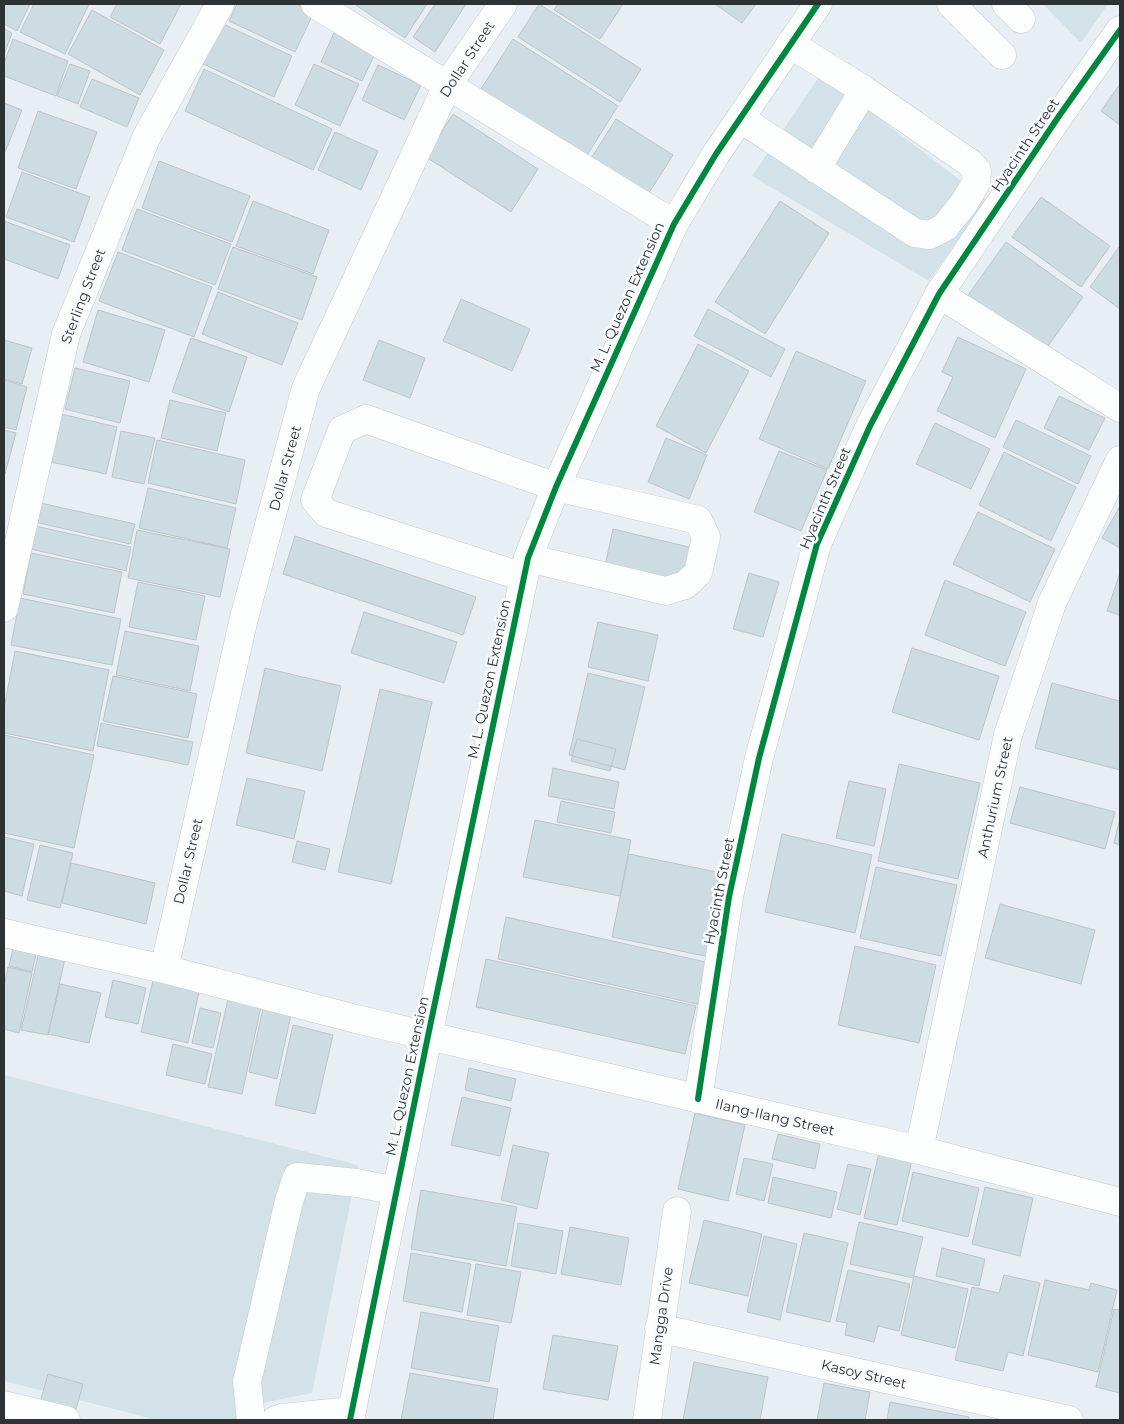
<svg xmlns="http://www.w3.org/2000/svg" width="1124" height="1424" font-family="Montserrat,sans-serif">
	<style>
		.built { fill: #d3e1e9 }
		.building { fill: #cddbe3; stroke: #bec4c7 }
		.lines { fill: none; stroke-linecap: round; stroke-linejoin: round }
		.minor-casing { stroke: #c5cace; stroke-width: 29 }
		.major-casing { stroke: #c5cace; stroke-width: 29 }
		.minor { stroke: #fcfdfd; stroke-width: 28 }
		.major { stroke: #fcfdfd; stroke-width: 28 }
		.cycleway-casing { stroke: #f9fcfe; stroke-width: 9 }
		.cycleway { stroke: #00873e; stroke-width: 6 }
		.labels { text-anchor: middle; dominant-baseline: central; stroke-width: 5; stroke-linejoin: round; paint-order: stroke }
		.street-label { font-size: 14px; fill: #2d3235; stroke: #f9fcfe }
	</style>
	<rect width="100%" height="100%" fill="#e8eff4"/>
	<!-- built -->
	<path class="built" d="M 1043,4 L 1108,4 L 1081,43 Z
		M 821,74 L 986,200 L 929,281 L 752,176 Z
		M 4,1075 L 358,1165 L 312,1393 L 262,1403 L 233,1420 L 157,1420 L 4,1381 Z"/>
	<!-- building -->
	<path class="building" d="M 4,4 L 30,4 L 17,31 L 4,24 Z
		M 34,4 L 89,4 L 65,54 L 20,32 Z
		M 117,4 L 181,4 L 160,44 L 110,17 Z
		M 237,4 L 296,4 L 314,12 L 295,52 L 229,21 Z
		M 354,4 L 427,4 L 405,38 Z
		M 435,4 L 466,4 L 435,52 L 413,37 Z
		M 539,4 L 641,69 L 620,102 L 518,37 Z
		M 558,4 L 623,4 L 600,39 L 554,10 Z
		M 715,4 L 756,4 L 742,23 Z
		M 92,10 L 164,50 L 140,95 L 68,54 Z
		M 221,23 L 292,56 L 274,97 L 203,64 Z
		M 337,26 L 379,45 L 362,81 L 321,62 Z
		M 4,29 L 12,33 L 4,55 Z
		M 13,39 L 68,61 L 56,96 L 4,76 L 4,63 Z
		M 513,39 L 618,106 L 584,160 L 479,92 Z
		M 70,64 L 90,71 L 78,104 L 57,96 Z
		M 314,64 L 359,84 L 340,126 L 295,105 Z
		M 378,65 L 421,85 L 404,120 L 362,100 Z
		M 204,69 L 332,129 L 313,170 L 185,111 Z
		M 92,79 L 139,98 L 127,127 L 80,107 Z
		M 1120,84 L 1120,125 L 1101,111 Z
		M 4,103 L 22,110 L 5,152 L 4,152 Z
		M 38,111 L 97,132 L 76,189 L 18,168 Z
		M 453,114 L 538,169 L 511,212 L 426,157 Z
		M 616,119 L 673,155 L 647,196 L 590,160 Z
		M 335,132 L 378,151 L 361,190 L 318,170 Z
		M 159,161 L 250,196 L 232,242 L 142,208 Z
		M 22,172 L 90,197 L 74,242 L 6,217 Z
		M 1041,197 L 1110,246 L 1081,287 L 1012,237 Z
		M 253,201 L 329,230 L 313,274 L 236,246 Z
		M 780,201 L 829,233 L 765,334 L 715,302 Z
		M 137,209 L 231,244 L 215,285 L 122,250 Z
		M 4,221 L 70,245 L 58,279 L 4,259 Z
		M 1006,242 L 1083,297 L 1043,353 L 966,298 Z
		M 233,247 L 317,277 L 302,320 L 218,289 Z
		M 1119,247 L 1120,248 L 1120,309 L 1090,287 Z
		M 118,252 L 212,287 L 194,337 L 99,301 Z
		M 218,292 L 298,323 L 282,365 L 202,334 Z
		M 461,299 L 530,329 L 512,371 L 443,341 Z
		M 708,309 L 785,349 L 771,377 L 694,336 Z
		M 98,310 L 165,330 L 149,382 L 83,362 Z
		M 958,337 L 1026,369 L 995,438 L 937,411 L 953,377 L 942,372 Z
		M 191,338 L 247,357 L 229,412 L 172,392 Z
		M 4,340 L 32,348 L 22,384 L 4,379 Z
		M 379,340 L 425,358 L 410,398 L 363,380 Z
		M 698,344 L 749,371 L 706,453 L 656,426 Z
		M 796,351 L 866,381 L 828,469 L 759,439 Z
		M 75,368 L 130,381 L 120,423 L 65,409 Z
		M 4,380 L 27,387 L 16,430 L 4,427 Z
		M 1059,396 L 1105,418 L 1089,450 L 1044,428 Z
		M 170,400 L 226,413 L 217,451 L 161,438 Z
		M 61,414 L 117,427 L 106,474 L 51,462 Z
		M 1016,420 L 1091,456 L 1078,484 L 1003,447 Z
		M 935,423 L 990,449 L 971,489 L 916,464 Z
		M 4,430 L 16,433 L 5,474 L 4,474 Z
		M 121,431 L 155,438 L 144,484 L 112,477 Z
		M 666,438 L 707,455 L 689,499 L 648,482 Z
		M 157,440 L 245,460 L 236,504 L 148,483 Z
		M 779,451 L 827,470 L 801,531 L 754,512 Z
		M 1004,452 L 1076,487 L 1051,541 L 979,505 Z
		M 148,488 L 236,508 L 227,548 L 139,528 Z
		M 36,502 L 135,524 L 130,544 L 31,521 Z
		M 1120,506 L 1120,548 L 1102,538 Z
		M 978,512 L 1055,549 L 1030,602 L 953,564 Z
		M 35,526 L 131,547 L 126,571 L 31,549 Z
		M 613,529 L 693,548 L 684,585 L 605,566 Z
		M 137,530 L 230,549 L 220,597 L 128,578 Z
		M 295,536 L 476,597 L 463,635 L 283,574 Z
		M 31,553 L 122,572 L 114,613 L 23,594 Z
		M 749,573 L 779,582 L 763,637 L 733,629 Z
		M 1120,573 L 1120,615 L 1107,611 Z
		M 945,580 L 1026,612 L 1005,666 L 925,635 Z
		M 138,582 L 205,596 L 196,640 L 129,627 Z
		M 20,598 L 121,619 L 112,665 L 11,645 Z
		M 364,612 L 457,642 L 444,683 L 351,653 Z
		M 598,622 L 658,635 L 648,681 L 588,667 Z
		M 125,631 L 199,646 L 190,691 L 116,675 Z
		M 912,648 L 999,676 L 979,740 L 892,712 Z
		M 15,651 L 109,670 L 93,751 L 4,733 L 4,708 Z
		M 265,668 L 341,686 L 322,771 L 246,753 Z
		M 588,673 L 645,687 L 625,770 L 569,755 Z
		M 113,676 L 197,694 L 188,738 L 103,721 Z
		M 1052,683 L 1120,701 L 1120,770 L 1035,748 Z
		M 380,689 L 432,702 L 391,884 L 338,872 Z
		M 101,723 L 193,742 L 188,765 L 97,746 Z
		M 4,735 L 94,755 L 74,848 L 4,833 Z
		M 577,739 L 616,749 L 610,771 L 571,761 Z
		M 899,764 L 980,783 L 958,879 L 878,861 Z
		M 553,768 L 619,782 L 614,809 L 548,796 Z
		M 247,778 L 305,791 L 294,839 L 236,825 Z
		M 849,781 L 886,789 L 874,846 L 836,838 Z
		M 1020,787 L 1115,812 L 1105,849 L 1010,823 Z
		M 561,801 L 615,812 L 611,833 L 557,822 Z
		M 1120,818 L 1120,845 L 1114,843 Z
		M 535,820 L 631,840 L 620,896 L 523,877 Z
		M 782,834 L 872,855 L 855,933 L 765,912 Z
		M 4,837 L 34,844 L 22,896 L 4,891 Z
		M 297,841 L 330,849 L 325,870 L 292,862 Z
		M 40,845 L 73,853 L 60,908 L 27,900 Z
		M 629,854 L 726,874 L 710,957 L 612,937 Z
		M 71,863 L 155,883 L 146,924 L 62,903 Z
		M 876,867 L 957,885 L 941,956 L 860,938 Z
		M 1000,904 L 1095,930 L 1081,984 L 985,958 Z
		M 506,917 L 710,963 L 701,1005 L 498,959 Z
		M 16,936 L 39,941 L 32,972 L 9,966 Z
		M 855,946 L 936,965 L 919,1043 L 838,1025 Z
		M 40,947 L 66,954 L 48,1035 L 21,1030 Z
		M 486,959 L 696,1006 L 685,1054 L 476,1007 Z
		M 8,967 L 32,973 L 19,1033 L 4,1029 L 4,986 Z
		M 154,976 L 200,987 L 188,1043 L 141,1032 Z
		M 113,980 L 146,988 L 138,1024 L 105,1017 Z
		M 60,984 L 101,993 L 89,1043 L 48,1034 Z
		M 228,999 L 261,1007 L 242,1094 L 208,1087 Z
		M 264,1004 L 292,1010 L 277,1079 L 249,1072 Z
		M 200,1008 L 221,1013 L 213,1048 L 192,1043 Z
		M 293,1025 L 333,1035 L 315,1114 L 275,1105 Z
		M 173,1044 L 212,1054 L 205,1084 L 166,1075 Z
		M 469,1068 L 516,1079 L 511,1101 L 465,1090 Z
		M 462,1097 L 511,1108 L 500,1156 L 451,1145 Z
		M 695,1113 L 745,1125 L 728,1201 L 678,1189 Z
		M 778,1134 L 820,1144 L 815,1169 L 772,1159 Z
		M 513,1145 L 549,1153 L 537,1209 L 501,1200 Z
		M 879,1152 L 912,1160 L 897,1225 L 864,1218 Z
		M 744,1158 L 773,1164 L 764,1201 L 736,1194 Z
		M 848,1164 L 871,1169 L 860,1215 L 837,1209 Z
		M 913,1172 L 979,1188 L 968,1237 L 902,1221 Z
		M 773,1177 L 837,1192 L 831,1218 L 768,1203 Z
		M 985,1187 L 1033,1198 L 1020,1256 L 972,1244 Z
		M 421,1190 L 517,1207 L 506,1266 L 411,1249 Z
		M 704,1220 L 762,1234 L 748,1296 L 689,1283 Z
		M 859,1222 L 923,1237 L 913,1278 L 850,1264 Z
		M 518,1223 L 563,1231 L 556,1274 L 511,1266 Z
		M 570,1227 L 629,1238 L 621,1285 L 561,1274 Z
		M 804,1233 L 848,1243 L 830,1322 L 786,1312 Z
		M 764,1236 L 797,1244 L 780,1320 L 747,1312 Z
		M 942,1248 L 985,1259 L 979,1286 L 936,1276 Z
		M 411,1253 L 471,1264 L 462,1312 L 403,1301 Z
		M 476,1264 L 521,1272 L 511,1323 L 467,1315 Z
		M 848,1270 L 910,1284 L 899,1331 L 878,1326 L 874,1342 L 845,1335 L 847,1323 L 836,1321 Z
		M 1004,1275 L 1040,1283 L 1023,1356 L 1008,1352 L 1003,1371 L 955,1360 L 972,1287 L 999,1293 Z
		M 914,1276 L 968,1289 L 955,1348 L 901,1335 Z
		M 1045,1280 L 1089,1290 L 1091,1283 L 1117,1290 L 1098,1372 L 1028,1355 Z
		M 1114,1309 L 1120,1310 L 1120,1393 L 1096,1387 Z
		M 421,1312 L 499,1326 L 489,1382 L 411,1368 Z
		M 553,1335 L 618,1346 L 608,1400 L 543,1389 Z
		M 694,1362 L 768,1377 L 760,1420 L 683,1420 Z
		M 410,1373 L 498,1389 L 493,1420 L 401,1420 Z
		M 48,1374 L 83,1384 L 73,1420 L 35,1420 Z
		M 824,1383 L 870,1392 L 865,1420 L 817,1420 Z
		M 890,1402 L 969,1417 L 969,1420 L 887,1420 Z"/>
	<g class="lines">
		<!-- minor casing -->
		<g class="minor-casing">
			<path id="minor" d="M 315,4 L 674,224
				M 951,4 L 1002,55
				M 1006,4 L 1021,19
				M 741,119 L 915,233 L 930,235 L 945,227 L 964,203 L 976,183 L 977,171 L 970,163 L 864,90 L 790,44
				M 816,169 L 864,90
				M 939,294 L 1120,408
				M 523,577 L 326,513 L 315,500 L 342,430 L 366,419 L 556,487 L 698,520 L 706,537 L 698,573 L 685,585 L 666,591 L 528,558
				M 4,608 L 66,334 L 146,138 L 220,4
				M 4,933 L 164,969 L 356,1019 L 919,1150 L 1120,1202
				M 164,969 L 244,618 L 306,388 L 448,84 L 503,4
				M 698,1099 L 729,897 L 759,758 L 817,544 L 870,426 L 939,294 L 1059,116 L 1120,30
				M 919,1150 L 1008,735 L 1052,603 L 1120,460
				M 659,1328 L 1069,1420
				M 4,1405 L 66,1420
				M 251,1420 L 247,1382 L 289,1201 L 297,1177 L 357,1183 L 396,1191
				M 276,1420 L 282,1418 L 352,1411
				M 647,1420 L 677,1211"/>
		</g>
		<!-- major casing -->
		<g class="major-casing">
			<path id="major" d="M 350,1420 L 428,1036 L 528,558 L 556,487 L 674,224 L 716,154 L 818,4"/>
		</g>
		<!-- minor -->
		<use href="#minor" class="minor"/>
		<!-- major -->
		<use href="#major" class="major"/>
		<!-- cycleway casing -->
		<g class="cycleway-casing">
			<path id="cycleway" d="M 698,1099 L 729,897 L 759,758 L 817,544 L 870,426 L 939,294 L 1059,116 L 1120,30
				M 350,1420 L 428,1036 L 528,558 L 556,487 L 674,224 L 716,154 L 818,4"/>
		</g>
		<!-- cycleway -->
		<use href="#cycleway" class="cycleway"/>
	</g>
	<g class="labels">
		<!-- street labels -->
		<g class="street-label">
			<text transform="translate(467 59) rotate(-57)">Dollar Street</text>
			<text transform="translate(1025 145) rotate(-56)">Hyacinth Street</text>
			<text transform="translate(83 296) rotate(-69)">Sterling Street</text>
			<text transform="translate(627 297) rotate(-66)">M. L. Quezon Extension</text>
			<text transform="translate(285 468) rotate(-75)">Dollar Street</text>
			<text transform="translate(825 498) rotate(-67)">Hyacinth Street</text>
			<text transform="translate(489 679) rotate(-78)">M. L. Quezon Extension</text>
			<text transform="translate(995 797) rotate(-78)">Anthurium Street</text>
			<text transform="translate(188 861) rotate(-77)">Dollar Street</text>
			<text transform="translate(719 891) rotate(-79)">Hyacinth Street</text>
			<text transform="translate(407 1076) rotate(-78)">M. L. Quezon Extension</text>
			<text transform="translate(775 1117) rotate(13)">Ilang-Ilang Street</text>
			<text transform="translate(661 1316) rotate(-82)">Mangga Drive</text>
			<text transform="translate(864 1374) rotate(13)">Kasoy Street</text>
		</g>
	</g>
	<!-- border -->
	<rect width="1124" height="1424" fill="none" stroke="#2d3235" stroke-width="10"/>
</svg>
